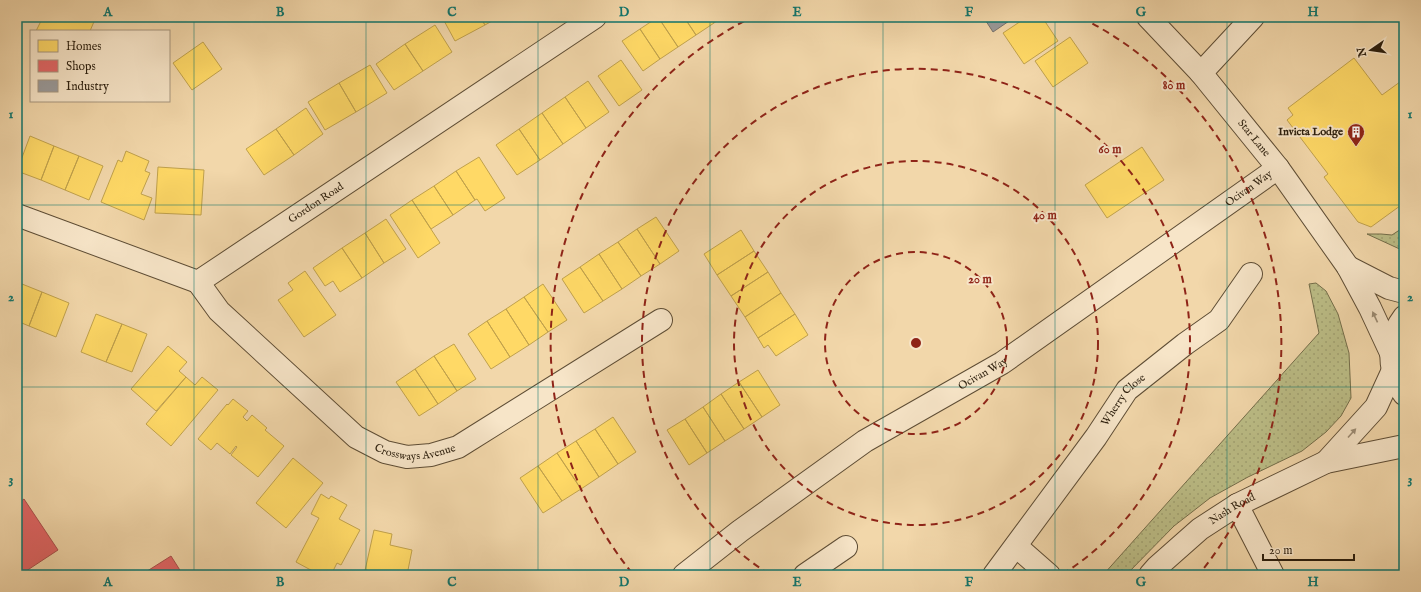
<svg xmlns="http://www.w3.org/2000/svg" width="1421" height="592" font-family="'IM FELL English',serif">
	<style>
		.grass { fill: url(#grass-dots); stroke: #746e4a }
		.homes { fill: #ffd966; stroke: #c0a14c }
		.shops { fill: #e06666; stroke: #aa514c }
		.industry { fill: #999; stroke: #78746f }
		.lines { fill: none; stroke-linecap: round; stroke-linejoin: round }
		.minor-casing { stroke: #5e4d35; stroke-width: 24 }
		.minor { stroke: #f7e5c8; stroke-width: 22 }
		.oneway { fill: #9c8c74 }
		.grid { fill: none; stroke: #0f766e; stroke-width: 1; stroke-opacity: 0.55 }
		.ring { fill: none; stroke: #8f2418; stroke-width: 2; stroke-dasharray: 7 5 }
		.labels { text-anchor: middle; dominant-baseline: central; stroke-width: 4; stroke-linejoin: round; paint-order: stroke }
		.poi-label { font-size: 11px; font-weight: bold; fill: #2c1f0e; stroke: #f7e5c8; text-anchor: end }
		.street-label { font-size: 11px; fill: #2c1f0e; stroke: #f7e5c8 }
		.centre { fill: #8f2418; stroke: #f7e5c8; stroke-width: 2 }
		.ring-label { font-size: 12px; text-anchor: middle; font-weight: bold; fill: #8f2418; stroke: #f7e5c8; stroke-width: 4; stroke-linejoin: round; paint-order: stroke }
		.neatline { fill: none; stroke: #0f766e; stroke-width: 1.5 }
		.grid-label { font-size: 13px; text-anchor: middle; font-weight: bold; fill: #0f766e }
	</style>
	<defs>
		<pattern id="grass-dots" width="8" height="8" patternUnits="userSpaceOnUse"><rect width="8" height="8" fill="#bcbe87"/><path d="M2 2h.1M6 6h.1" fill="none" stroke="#a2a373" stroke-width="1.8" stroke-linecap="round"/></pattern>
	</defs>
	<rect width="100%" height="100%" fill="#f2d7aa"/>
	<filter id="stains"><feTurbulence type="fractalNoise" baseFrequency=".005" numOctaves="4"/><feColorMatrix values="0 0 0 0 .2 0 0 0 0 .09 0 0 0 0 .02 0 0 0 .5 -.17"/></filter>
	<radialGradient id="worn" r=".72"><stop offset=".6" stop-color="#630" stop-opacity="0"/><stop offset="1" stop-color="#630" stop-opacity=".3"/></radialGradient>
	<!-- grass -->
	<path class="grass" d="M 1404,227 L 1404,251 L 1367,234 L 1381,234 L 1392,235 Z
		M 1316,283 L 1326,291 L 1338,314 L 1349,353 L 1351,398 L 1341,416 L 1326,432 L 1302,451 L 1248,477 L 1210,498 L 1174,526 L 1126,575 L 1103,575 L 1319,333 L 1309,284 Z"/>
	<!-- homes -->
	<path class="homes" d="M 43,17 L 96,17 L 90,31 L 36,31 Z
		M 442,17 L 480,17 L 485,25 L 455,41 Z
		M 480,17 L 499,17 L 485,25 Z
		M 658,17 L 678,47 L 660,59 L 640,29 Z
		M 658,17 L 684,17 L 696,35 L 678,47 Z
		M 684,17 L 710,17 L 714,23 L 696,35 Z
		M 710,17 L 722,17 L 714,23 Z
		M 1027,17 L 1042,17 L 1058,41 L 1024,64 L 1003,33 Z
		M 435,25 L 452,52 L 423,71 L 405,44 Z
		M 640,29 L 660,59 L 643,71 L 622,41 Z
		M 1070,37 L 1088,63 L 1053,87 L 1035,61 Z
		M 203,42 L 222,69 L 192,90 L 173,63 Z
		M 405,44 L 423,71 L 394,90 L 376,64 Z
		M 1354,58 L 1382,95 L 1404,79 L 1404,203 L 1371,227 L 1358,222 L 1324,177 L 1328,174 L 1287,120 L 1293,115 L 1288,108 Z
		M 621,60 L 642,90 L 619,106 L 598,76 Z
		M 370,65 L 387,93 L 356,112 L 339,83 Z
		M 588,81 L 609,112 L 586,128 L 565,97 Z
		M 339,83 L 356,112 L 325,130 L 308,102 Z
		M 565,97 L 586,128 L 563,144 L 542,113 Z
		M 306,108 L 323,134 L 294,155 L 276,129 Z
		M 542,113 L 563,144 L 540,160 L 519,129 Z
		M 276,129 L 294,155 L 264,175 L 246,149 Z
		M 519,129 L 540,160 L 517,175 L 496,145 Z
		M 30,136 L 54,146 L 41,180 L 17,171 Z
		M 54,146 L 79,156 L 65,190 L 41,180 Z
		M 1142,147 L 1164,180 L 1107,218 L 1085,185 Z
		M 126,151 L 149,161 L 145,171 L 150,173 L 141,194 L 152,198 L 144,220 L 101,202 L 118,160 L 122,162 Z
		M 79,156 L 103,166 L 89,200 L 65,190 Z
		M 479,157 L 505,198 L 485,211 L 477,199 L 475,200 L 456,171 Z
		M 158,167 L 204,170 L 201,215 L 155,213 Z
		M 456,171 L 475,200 L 453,215 L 434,186 Z
		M 434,186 L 453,215 L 431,229 L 412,200 Z
		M 412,200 L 440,243 L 418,258 L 390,215 Z
		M 656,217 L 679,251 L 660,264 L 637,229 Z
		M 386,219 L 406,249 L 384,263 L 365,233 Z
		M 637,229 L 660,264 L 641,276 L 618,242 Z
		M 741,230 L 754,251 L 717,275 L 704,254 Z
		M 365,233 L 384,263 L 362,278 L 342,248 Z
		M 618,242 L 641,276 L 622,289 L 599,254 Z
		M 342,248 L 362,278 L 340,292 L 333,281 L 325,286 L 313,268 Z
		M 754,251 L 768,272 L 731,296 L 717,275 Z
		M 599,254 L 622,289 L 603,301 L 580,267 Z
		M 580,267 L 603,301 L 584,313 L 562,279 Z
		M 305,271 L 336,315 L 304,337 L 278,300 L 293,290 L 288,283 Z
		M 768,272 L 781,293 L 745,317 L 731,296 Z
		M 17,282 L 42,292 L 29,326 L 17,321 Z
		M 543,284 L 567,320 L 548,332 L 524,297 Z
		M 42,292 L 69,303 L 56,337 L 29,326 Z
		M 781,293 L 795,314 L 758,338 L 745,317 Z
		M 524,297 L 548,332 L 529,345 L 506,309 Z
		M 506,309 L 529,345 L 510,357 L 487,321 Z
		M 96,314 L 122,324 L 106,362 L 81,352 Z
		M 795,314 L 808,335 L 776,356 L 768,345 L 764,348 L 758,338 Z
		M 487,321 L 510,357 L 491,369 L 468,334 Z
		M 122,324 L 147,334 L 132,372 L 106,362 Z
		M 454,344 L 476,379 L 457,391 L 434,356 Z
		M 168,346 L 187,362 L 179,371 L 186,377 L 156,411 L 131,389 Z
		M 434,356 L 457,391 L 438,404 L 415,369 Z
		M 415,369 L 438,404 L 419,416 L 396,382 Z
		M 758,370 L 780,405 L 762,417 L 739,382 Z
		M 186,377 L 195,385 L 202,377 L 218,390 L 171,446 L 146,424 Z
		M 739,382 L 762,417 L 744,429 L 721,394 Z
		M 721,394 L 744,429 L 725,441 L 703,407 Z
		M 233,399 L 248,411 L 243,417 L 247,421 L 252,415 L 267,428 L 265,430 L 284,446 L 258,477 L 231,455 L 237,447 L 236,446 L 230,454 L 217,443 L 211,450 L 198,439 L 227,404 L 228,405 Z
		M 703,407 L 725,441 L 707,453 L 685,419 Z
		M 613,417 L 636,452 L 618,464 L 595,429 Z
		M 685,419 L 707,453 L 689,465 L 667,430 Z
		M 595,429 L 618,464 L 599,477 L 576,441 Z
		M 576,441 L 599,477 L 581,489 L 557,453 Z
		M 557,453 L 581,489 L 562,501 L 538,466 Z
		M 293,458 L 323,483 L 286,528 L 256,503 Z
		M 538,466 L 562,501 L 543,513 L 520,478 Z
		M 321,494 L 329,499 L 331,496 L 347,505 L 339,519 L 360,530 L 341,565 L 337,563 L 331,575 L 320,575 L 296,562 L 319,518 L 311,514 Z
		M 374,530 L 392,534 L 390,545 L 412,550 L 407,575 L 364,575 Z"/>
	<!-- shops -->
	<path class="shops" d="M 24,499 L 58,550 L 20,575 L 17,575 L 17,504 Z
		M 171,556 L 183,575 L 141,575 Z"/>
	<!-- industry -->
	<path class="industry" d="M 985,17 L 1015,17 L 993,32 L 984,18 Z"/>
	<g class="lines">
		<!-- minor casing -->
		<g class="minor-casing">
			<g id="minor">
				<path id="s1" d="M 1148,17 L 1201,73 L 1278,168 L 1348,267 L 1370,308 L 1391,353"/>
				<path d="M 1201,73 L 1253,17"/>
				<path id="s2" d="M 17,215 L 198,282 L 595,17"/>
				<path d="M 1348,267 L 1389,288 L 1404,292"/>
				<path id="s3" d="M 198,282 L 219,311 L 356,437 L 385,452 L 407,457 L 431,455 L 458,447 L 661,320"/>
				<path d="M 1404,317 C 1401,321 1398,326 1396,330 C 1388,351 1390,377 1404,394"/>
				<path d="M 1326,462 L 1376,407 L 1393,370"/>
				<path d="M 1237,505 L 1273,575"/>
				<path d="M 1016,546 L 1049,575"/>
				<path id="s4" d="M 684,575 L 740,531 L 865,441 L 1002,363 L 1278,168"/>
				<path d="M 805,575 L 846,547"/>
				<path id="s5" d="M 994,575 L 1096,437 L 1127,390 L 1185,344 L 1219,320 L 1251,274"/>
				<path id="s6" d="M 1150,575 L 1157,567 L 1200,529 L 1237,505 L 1326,462 L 1404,446"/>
			</g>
		</g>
		<!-- minor -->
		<use href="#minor" class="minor"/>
	</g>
	<!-- one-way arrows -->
	<defs><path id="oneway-solid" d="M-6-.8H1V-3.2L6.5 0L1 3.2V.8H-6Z"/></defs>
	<g class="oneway">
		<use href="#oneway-solid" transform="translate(1375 317) rotate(-115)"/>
		<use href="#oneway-solid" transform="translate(1352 433) rotate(-48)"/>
	</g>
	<!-- grid -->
	<path class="grid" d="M 194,17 L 194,575M 366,17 L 366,575M 538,17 L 538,575M 710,17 L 710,575M 883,17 L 883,575M 1055,17 L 1055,575M 1227,17 L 1227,575M 17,205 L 1404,205M 17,387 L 1404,387"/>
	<!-- distance rings -->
	<g class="ring">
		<circle cx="916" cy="343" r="91"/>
		<circle cx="916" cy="343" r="182"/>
		<path d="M769 574A274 274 0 1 1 1063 574"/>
		<path d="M632 573A365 365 0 0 1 750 18M1082 18A365 365 0 0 1 1200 573"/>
	</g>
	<!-- icons -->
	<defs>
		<g id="building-pin" transform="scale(0.9)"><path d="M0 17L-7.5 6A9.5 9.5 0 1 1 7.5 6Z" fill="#8f2418" stroke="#f7e5c8"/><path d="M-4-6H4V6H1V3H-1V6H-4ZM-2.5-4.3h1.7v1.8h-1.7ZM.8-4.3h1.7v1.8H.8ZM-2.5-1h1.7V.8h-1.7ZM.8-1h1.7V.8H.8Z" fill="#fff"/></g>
	</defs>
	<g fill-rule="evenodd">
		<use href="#building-pin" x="1356" y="132"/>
	</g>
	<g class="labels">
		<!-- poi labels -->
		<g class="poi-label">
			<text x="1343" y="132">Invicta Lodge</text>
		</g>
		<!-- street labels -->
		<g class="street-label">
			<text stroke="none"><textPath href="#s1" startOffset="161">Star Lane</textPath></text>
			<text stroke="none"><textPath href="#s4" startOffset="685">Ocivan Way</textPath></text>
			<text stroke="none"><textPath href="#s2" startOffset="335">Gordon Road</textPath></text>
			<text stroke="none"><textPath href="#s4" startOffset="361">Ocivan Way</textPath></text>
			<text stroke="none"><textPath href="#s5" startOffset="218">Wherry Close</textPath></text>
			<text stroke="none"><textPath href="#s3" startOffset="285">Crossways Avenue</textPath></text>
			<text stroke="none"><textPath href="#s6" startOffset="106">Nash Road</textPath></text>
		</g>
	</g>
	<circle cx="916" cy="343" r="6" class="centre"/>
	<g class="ring-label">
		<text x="1174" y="89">80 m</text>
		<text x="1110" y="153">60 m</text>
		<text x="1045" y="219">40 m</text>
		<text x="980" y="283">20 m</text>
	</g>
	<!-- margin -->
	<rect width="1421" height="592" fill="none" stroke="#f2d7aa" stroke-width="44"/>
	<!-- legend -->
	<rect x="30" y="30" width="140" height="72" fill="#f7e5c8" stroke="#a6967e"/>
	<rect x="38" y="40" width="20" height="12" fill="#ffd966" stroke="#a6967e"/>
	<text x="66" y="50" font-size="12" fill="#2c1f0e">Homes</text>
	<rect x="38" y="60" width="20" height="12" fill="#e06666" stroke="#a6967e"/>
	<text x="66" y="70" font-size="12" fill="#2c1f0e">Shops</text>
	<rect x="38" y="80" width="20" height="12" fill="#999999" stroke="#a6967e"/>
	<text x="66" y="90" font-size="12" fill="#2c1f0e">Industry</text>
	<!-- north arrow -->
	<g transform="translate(1371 50) rotate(257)" stroke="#f7e5c8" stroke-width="3" paint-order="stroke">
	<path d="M0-3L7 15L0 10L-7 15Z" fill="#2c1f0e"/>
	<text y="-6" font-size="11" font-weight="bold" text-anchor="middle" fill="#2c1f0e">N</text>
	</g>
	<!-- scale -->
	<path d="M1263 554v6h91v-6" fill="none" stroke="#2c1f0e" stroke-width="2"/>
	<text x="1269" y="554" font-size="12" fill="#2c1f0e" stroke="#f7e5c8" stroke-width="3" paint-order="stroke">20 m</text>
	<rect x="22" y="22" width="1377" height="548" class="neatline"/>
	<g class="grid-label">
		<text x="108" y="16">A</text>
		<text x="280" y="16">B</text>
		<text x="452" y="16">C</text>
		<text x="624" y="16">D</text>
		<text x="797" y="16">E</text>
		<text x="969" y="16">F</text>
		<text x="1141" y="16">G</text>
		<text x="1313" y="16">H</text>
		<text x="11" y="118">1</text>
		<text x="1410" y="118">1</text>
		<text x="11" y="301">2</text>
		<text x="1410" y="301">2</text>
		<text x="11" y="483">3</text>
		<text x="1410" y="483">3</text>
		<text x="108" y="586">A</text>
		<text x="280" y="586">B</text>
		<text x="452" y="586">C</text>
		<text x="624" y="586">D</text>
		<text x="797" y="586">E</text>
		<text x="969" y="586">F</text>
		<text x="1141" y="586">G</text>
		<text x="1313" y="586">H</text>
	</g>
	<rect width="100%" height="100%" filter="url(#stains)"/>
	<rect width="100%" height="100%" fill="url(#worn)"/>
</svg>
